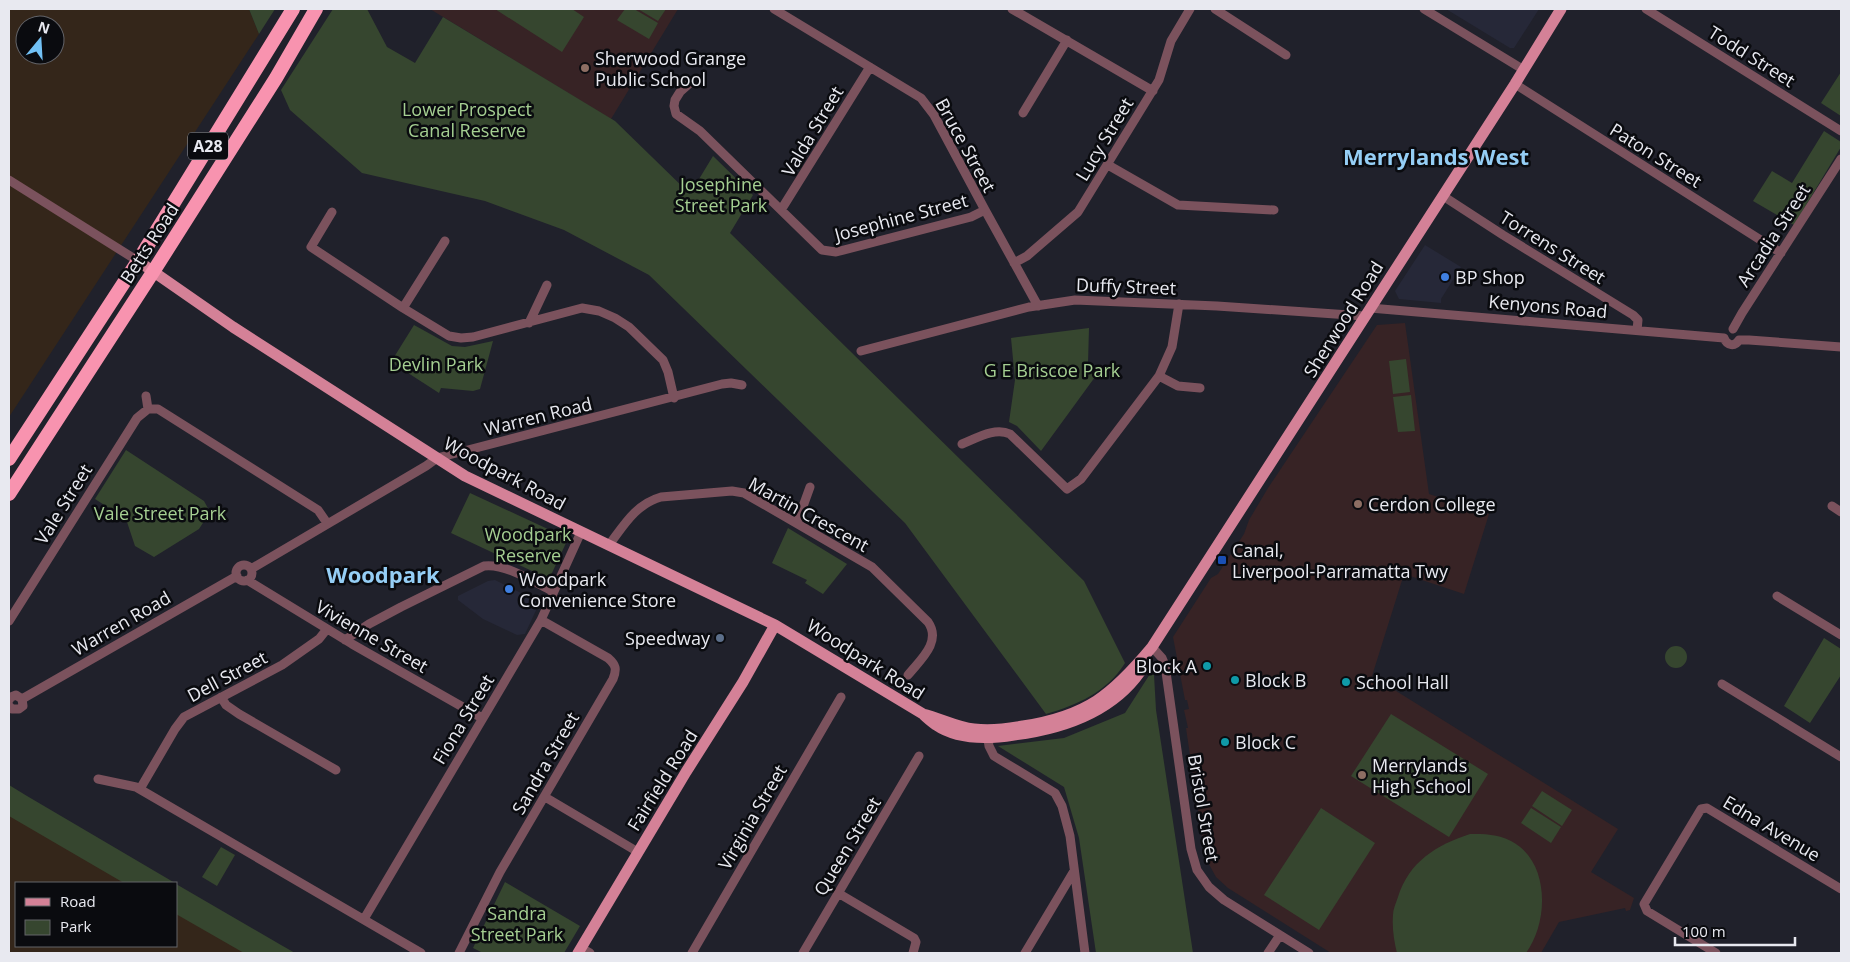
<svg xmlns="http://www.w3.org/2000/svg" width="1850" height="962" font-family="'Open Sans',sans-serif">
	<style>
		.built { fill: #262838 }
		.industrial { fill: #34261a; fill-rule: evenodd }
		.education { fill: #372325 }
		.green { fill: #36462f }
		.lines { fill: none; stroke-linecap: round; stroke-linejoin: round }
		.minor { stroke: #7b525d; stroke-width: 9 }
		.major { stroke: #d48197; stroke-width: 11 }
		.highway { stroke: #f893af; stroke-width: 14 }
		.education-dot { fill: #8d6e63; stroke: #0a0b0f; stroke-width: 2 }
		.shop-dot { fill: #3f7fe0; stroke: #0a0b0f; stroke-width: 2 }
		.transit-dot { fill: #1a4fb4; stroke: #0a0b0f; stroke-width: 2 }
		.service-dot { fill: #5c6f8a; stroke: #0a0b0f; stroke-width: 2 }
		.culture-dot { fill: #0f9aa8; stroke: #0a0b0f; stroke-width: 2 }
		.labels { text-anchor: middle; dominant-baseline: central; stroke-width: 5; stroke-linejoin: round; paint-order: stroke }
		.shield { fill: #0a0b0f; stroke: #a5a6ac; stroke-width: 1 }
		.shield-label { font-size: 16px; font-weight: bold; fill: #e8e9f0 }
		.street-label { font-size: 18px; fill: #e8e9f0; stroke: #0a0b0f }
		.poi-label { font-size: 18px; fill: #e8e9f0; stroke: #0a0b0f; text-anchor: start }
		.park-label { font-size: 18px; fill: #a5cf92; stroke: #0a0b0f }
		.district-label { font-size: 22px; font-weight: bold; fill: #95cef5; stroke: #0a0b0f }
	</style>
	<rect width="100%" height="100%" fill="#20212b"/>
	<!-- built -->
	<path class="built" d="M 1446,9 L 1539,9 L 1514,48 L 1510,48 Z
		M 1425,245 L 1461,267 L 1441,299 L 1441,303 L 1399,299 L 1395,291 Z
		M 495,580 L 535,600 L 538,606 L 525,634 L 517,635 L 483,619 L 458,600 L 458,596 L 488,581 Z"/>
	<!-- industrial -->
	<path class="industrial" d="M 9,9 L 249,9 L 259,34 L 9,417 ZM 25,25 L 55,25 L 55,55 L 25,55 Z
		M 9,809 L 135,883 L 16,883 L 16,946 L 176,946 L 176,907 L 255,953 L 9,953 Z"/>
	<!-- education -->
	<path class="education" d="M 430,9 L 678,9 L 611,119 Z
		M 1405,323 L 1429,494 L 1489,514 L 1464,594 L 1404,574 L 1372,676 L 1618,829 L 1591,872 L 1634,898 L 1630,910 L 1626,911 L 1625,908 L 1559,922 L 1541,953 L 1331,953 L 1228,888 L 1216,877 L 1205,857 L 1186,728 L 1188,728 L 1184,710 L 1189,709 L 1187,700 L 1185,700 L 1173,637 L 1211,578 L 1218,574 L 1244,534 L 1249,520 L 1268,488 L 1377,325 Z"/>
	<!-- green -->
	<path class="green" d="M 249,9 L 275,9 L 259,34 Z
		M 333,9 L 367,9 L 387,47 L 415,63 L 443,17 L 615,121 L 690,194 L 713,156 L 753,195 L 730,233 L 1084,581 L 1125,663 C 1107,692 1077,705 1046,714 L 905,523 L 649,275 L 564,230 L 485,201 L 362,173 L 290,110 L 281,90 Z
		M 495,9 L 572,9 L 584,17 L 562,52 Z
		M 625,9 L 634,9 L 658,23 L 649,39 L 617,20 Z
		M 638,9 L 666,9 L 658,21 Z
		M 1841,72 L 1841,116 L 1821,103 Z
		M 1824,131 L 1841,142 L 1841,147 L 1794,225 L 1753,201 L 1772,171 L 1792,183 Z
		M 414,325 L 452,346 L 465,347 L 493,341 L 480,389 L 473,391 L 441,388 L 439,393 L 391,362 Z
		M 1089,328 L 1088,363 L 1095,377 L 1041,451 L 1017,426 L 1009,422 L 1015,380 L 1011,338 Z
		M 1406,359 L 1410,392 L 1393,394 L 1389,361 Z
		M 1411,395 L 1415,431 L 1398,432 L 1393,397 Z
		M 126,450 L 204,501 L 210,512 L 199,529 L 154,557 L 135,546 L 126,519 L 95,499 Z
		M 470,493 L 565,537 L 566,543 L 551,575 L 547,578 L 451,533 Z
		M 788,528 L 847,564 L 823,594 L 805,583 L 807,580 L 772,563 Z
		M 1824,638 L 1841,649 L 1841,675 L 1810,723 L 1784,706 Z
		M1665 657a11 11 0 1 1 22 0a11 11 0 1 1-22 0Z
		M 1150,674 L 1154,675 L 1156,710 L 1193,953 L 1096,953 L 1079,838 L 1064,787 L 998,746 L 1064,738 L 1125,713 Z
		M 1391,714 L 1488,774 L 1449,837 L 1351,776 Z
		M 9,785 L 27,796 L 175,883 L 124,883 L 9,816 Z
		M 1542,791 L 1572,810 L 1562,826 L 1532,806 Z
		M 1321,808 L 1375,843 L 1319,930 L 1264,895 Z
		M 1531,808 L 1561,827 L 1551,843 L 1521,823 Z
		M 1470,834 C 1484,834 1498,834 1511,841 C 1550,861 1549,922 1526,953 L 1397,953 C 1394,941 1392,928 1393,915 C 1393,909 1396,903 1398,897 C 1409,862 1436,845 1470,834 Z
		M 221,847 L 235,855 L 217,886 L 202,877 Z
		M 505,882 L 580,926 L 564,953 L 483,953 L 473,948 Z
		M 176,884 L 281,945 L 295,953 L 244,953 L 176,914 Z"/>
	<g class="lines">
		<!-- minor -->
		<path class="minor" d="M 774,9 L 921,98 L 934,115 L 985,210 L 1038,306
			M 1012,9 L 1153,91
			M 1215,9 L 1286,55
			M 1424,9 L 1524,70
			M 1646,9 L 1841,131
			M 689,84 L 680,92 L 675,100 L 674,106 L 676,114 L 700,131 L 822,250 L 836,252 L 971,217 L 985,210
			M 1515,84 L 1781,253
			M 1023,113 L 1067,40
			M 1108,165 L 1178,205 L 1274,210
			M 9,180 L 138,261
			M 1443,196 L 1503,235 L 1633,315 L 1638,320 L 1637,330
			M 781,210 L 870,67
			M 332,212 L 311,247 L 403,308 L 449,336 L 461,338 L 473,337 L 582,308 L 599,311 L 615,318 L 629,327 L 663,360 L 668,372 L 674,398
			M 1014,263 L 1027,256 L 1078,212 L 1159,80 L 1171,41 L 1190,9
			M 403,308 L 445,241
			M 1370,308 L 1724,338
			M 529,323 L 547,285
			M 1733,329 L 1742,313 L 1841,159
			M 1724,338 C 1727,346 1735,347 1739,340
			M 1739,340 L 1749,340 L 1841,347
			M 861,351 L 1029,307 L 1075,300 L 1217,306 L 1364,316
			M 1159,376 L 1178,386 L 1200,388
			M 146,396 L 148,409
			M 962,444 C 977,438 995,427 1010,434 L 1067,489 L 1081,479 L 1159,376 L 1172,347 L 1179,304
			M 1832,506 L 1841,512
			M 797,523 L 810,487
			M 609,545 C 624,525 636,504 661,497 L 732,491 L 744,493 L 872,567 L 928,622 C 942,642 920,660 908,675
			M236 573a8 8 0 1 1 16 0a8 8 0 1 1-16 0Z
			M 251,569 L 426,466 L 437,458 L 722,384 L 731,383 L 742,385
			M 247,580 L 352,644 L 482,718
			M 1777,596 L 1841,635
			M 9,621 L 137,418 L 148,409 L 158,409 L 318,510 L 327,523
			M 345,640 L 369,624 L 401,607 L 484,566 C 505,563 534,582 552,591
			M 1152,647 L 1162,658 L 1165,665 L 1191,849 L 1197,870 L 1209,887 L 1224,900 L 1309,953
			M 1722,684 L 1841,757
			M 221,697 L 226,705 L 239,714 L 336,770
			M 22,699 L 237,576
			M 9,700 L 11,697 L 16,695 L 22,699
			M 9,706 L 12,709 L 19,709 L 23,706 L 22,699
			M 987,733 L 989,746 L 994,756 L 1055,793 L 1062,806 L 1070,836 L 1085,953
			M 98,779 L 136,787 L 421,953
			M 140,789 L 175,729 L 184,717 L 282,665 L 319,639 L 327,629
			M 545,797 L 638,852
			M 838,893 L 914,938 L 916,942 L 913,953
			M 364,919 L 541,620 L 581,532
			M 581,948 L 590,953
			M 459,953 L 500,872 L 613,679 C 617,669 616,665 608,658 L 541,620
			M 692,953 L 841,697
			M 803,953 L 919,756
			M 1025,953 L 1074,871
			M 1268,953 L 1280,935
			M 1716,953 L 1647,911 L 1644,904 L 1701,809 L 1707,808 L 1841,889"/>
		<!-- major -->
		<path class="major" d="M 138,261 L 233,327 L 465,476 L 775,625 L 923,714 C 940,718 956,727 974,729 C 990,731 1007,729 1023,726 C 1087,716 1112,695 1152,647 L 1515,84 L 1561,9
			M 924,715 C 928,719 932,722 936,725 C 958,740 989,739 1014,735 C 1061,729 1111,713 1140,672
			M 578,953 L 686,772 L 743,682 L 775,625"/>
		<!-- highway -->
		<path class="highway" d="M 9,459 L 138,261 L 293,9
			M 9,494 L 153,272 L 276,78 L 316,9"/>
	</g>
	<!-- markers -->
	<g class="education-dot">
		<circle cx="585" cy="68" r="5"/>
		<circle cx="1358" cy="504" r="5"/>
		<circle cx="1362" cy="775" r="5"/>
	</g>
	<g class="shop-dot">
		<circle cx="1445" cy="277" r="5"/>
		<circle cx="509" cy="589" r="5"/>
	</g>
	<rect class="transit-dot" x="1217" y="555" width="10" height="10" rx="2.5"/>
	<circle class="service-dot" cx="720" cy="638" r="5"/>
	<g class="culture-dot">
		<circle cx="1207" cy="666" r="5"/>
		<circle cx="1235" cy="680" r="5"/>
		<circle cx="1346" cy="682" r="5"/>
		<circle cx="1225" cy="742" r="5"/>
	</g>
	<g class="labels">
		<!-- shield labels -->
		<rect class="shield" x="188" y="132.5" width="40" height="27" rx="4"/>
		<g class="shield-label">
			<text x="208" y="146">A28</text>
		</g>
		<!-- street labels -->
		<g class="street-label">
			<text transform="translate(1752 56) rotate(32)">Todd Street</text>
			<text transform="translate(812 131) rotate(-59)">Valda Street</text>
			<text transform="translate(1104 139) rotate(-59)">Lucy Street</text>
			<text transform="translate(966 145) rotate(61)">Bruce Street</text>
			<text transform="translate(1656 155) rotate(32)">Paton Street</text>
			<text transform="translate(901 217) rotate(-15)">Josephine Street</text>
			<text transform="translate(1773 235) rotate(-57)">Arcadia Street</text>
			<text transform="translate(149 243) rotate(-57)">Betts Road</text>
			<text transform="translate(1553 247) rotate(32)">Torrens Street</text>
			<text transform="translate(1126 286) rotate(2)">Duffy Street</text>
			<text transform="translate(1548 306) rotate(5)">Kenyons Road</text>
			<text transform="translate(1343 319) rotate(-58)">Sherwood Road</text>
			<text transform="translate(538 416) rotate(-14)">Warren Road</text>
			<text transform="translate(505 473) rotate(28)">Woodpark Road</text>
			<text transform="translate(63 504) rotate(-58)">Vale Street</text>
			<text transform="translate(809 514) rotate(29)">Martin Crescent</text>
			<text transform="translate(121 623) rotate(-30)">Warren Road</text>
			<text transform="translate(372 636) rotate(30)">Vivienne Street</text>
			<text transform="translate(866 659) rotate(32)">Woodpark Road</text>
			<text transform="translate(227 676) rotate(-28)">Dell Street</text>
			<text transform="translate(463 719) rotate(-59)">Fiona Street</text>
			<text transform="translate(545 763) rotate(-60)">Sandra Street</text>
			<text transform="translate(662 780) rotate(-58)">Fairfield Road</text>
			<text transform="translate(1204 808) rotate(80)">Bristol Street</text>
			<text transform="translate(752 817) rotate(-60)">Virginia Street</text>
			<text transform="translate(1772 828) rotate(31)">Edna Avenue</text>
			<text transform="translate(847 846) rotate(-59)">Queen Street</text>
		</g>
		<!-- poi labels -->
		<g class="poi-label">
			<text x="595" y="58">Sherwood Grange<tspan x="595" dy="21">Public School</tspan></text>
			<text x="1455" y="277">BP Shop</text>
			<text x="1368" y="504">Cerdon College</text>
			<text x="1232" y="550">Canal,<tspan x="1232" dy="21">Liverpool-Parramatta Twy</tspan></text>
			<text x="519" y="579">Woodpark<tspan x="519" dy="21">Convenience Store</tspan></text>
			<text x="710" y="638" text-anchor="end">Speedway</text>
			<text x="1197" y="666" text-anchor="end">Block A</text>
			<text x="1245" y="680">Block B</text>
			<text x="1356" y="682">School Hall</text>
			<text x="1235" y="742">Block C</text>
			<text x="1372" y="765">Merrylands<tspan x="1372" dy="21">High School</tspan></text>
		</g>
		<!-- park labels -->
		<g class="park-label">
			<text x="467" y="109">Lower Prospect<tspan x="467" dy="21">Canal Reserve</tspan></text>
			<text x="721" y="184">Josephine<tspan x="721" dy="21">Street Park</tspan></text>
			<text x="436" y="364">Devlin Park</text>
			<text x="1052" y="370">G E Briscoe Park</text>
			<text x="160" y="513">Vale Street Park</text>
			<text x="528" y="534">Woodpark<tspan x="528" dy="21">Reserve</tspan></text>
			<text x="517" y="913">Sandra<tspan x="517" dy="21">Street Park</tspan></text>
		</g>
		<!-- district labels -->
		<g class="district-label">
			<text x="1436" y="156">Merrylands West</text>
			<text x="383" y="574">Woodpark</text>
		</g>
	</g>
	<!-- border -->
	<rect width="1850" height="962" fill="none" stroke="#e8e9f0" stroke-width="20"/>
	<!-- legend -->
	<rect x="15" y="882" width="162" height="65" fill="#0a0b0f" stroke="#636469"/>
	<rect x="25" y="898" width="25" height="8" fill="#d48197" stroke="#636469"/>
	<text x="60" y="907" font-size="15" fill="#e8e9f0">Road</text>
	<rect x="25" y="920" width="25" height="15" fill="#36462f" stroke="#636469"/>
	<text x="60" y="932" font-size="15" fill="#e8e9f0">Park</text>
	<!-- north arrow -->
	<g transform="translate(40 40) rotate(18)"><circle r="24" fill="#0a0b0f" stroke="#636469"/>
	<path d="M0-4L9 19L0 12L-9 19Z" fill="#72c1f5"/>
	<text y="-8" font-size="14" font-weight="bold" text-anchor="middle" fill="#e8e9f0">N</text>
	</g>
	<!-- scale -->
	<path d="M1675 937v8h120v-8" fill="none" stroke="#e8e9f0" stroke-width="2.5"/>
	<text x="1682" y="937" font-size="15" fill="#e8e9f0" stroke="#0a0b0f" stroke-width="4" paint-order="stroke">100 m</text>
</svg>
